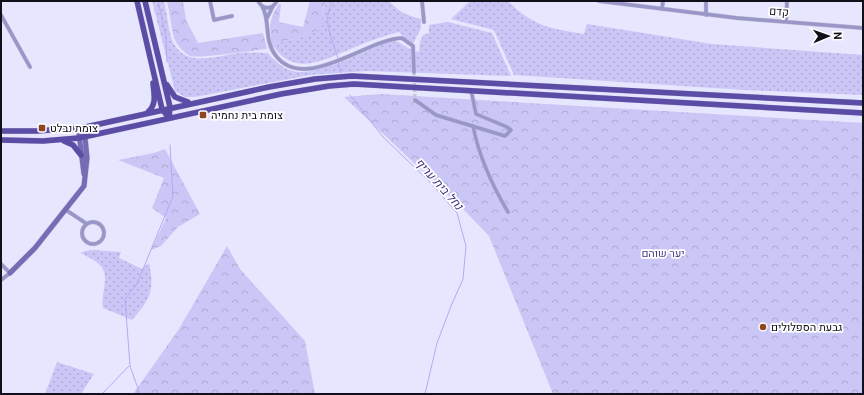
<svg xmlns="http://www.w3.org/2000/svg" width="864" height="395" font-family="Roboto,Heebo,sans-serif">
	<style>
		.grass { fill: url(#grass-dots) }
		.forest { fill: url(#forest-crowns) }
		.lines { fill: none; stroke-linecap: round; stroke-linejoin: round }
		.stream { stroke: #b1abf3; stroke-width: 1 }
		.street-tunnel { stroke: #c7c6dd; stroke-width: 3.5; stroke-dasharray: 3.5 2; stroke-linecap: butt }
		.street-casing { stroke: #c5c4da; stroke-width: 4.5 }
		.secondary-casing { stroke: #c5c4da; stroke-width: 6 }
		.primary-casing { stroke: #c5c4da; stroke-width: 6 }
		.street { stroke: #9996c8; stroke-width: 3.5 }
		.secondary { stroke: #746cb5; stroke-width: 5 }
		.primary { stroke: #5b4da6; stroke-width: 5.5 }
		.poi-dot { fill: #8e4821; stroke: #fff; stroke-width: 1.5 }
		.labels { text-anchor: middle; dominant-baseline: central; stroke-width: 3.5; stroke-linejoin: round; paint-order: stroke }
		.street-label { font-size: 11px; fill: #100f1a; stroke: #fff }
		.poi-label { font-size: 11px; fill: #100f1a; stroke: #fff; text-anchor: start }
		.park-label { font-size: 11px; fill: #493a8d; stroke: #fff }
		.water-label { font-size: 12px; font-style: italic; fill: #3f2e80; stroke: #fff }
	</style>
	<defs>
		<pattern id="grass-dots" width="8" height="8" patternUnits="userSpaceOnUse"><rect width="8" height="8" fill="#cac7f6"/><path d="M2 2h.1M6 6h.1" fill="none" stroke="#acaad2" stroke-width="1.8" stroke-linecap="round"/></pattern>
		<pattern id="forest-crowns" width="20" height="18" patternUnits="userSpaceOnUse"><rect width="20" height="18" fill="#cac7f6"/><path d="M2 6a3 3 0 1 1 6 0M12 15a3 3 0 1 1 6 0" fill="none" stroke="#acaad2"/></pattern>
	</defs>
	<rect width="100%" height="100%" fill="#e7e6ff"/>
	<!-- grass -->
	<path class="grass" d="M 152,1 L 164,1 C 167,13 168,29 172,40 C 185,70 217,55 241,53 C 250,52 259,53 268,53 C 275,62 287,72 299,72 C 325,73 367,50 392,40 C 403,42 408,51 419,52 L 420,42 L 423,35 L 429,33 L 429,25 L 448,22 L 492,33 L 511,76 L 366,71 L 310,75 L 195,97 L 185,97 L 175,91 Z
		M 326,1 L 389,1 C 398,11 407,16 421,19 L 421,28 L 413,44 L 399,32 C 383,36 369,41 353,48 C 324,60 293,78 272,44 L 301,37 L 322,28 L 322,17 Z
		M 470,1 L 508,1 C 534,27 549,28 584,34 L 587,24 L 712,44 L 863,55 L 863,95 L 745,90 L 514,75 L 494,30 L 451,19 Z
		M 94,250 L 121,252 L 119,258 L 142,269 L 149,263 C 155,290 150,300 132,320 L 103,308 C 100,294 111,277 100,265 C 95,260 87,257 81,253 L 85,251 Z
		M 57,362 L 94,374 L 81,394 L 45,394 Z"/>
	<!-- forest -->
	<path class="forest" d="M 167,1 L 183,1 L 186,20 L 198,43 L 263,33 L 267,49 C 254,50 198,59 190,56 C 183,52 177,45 174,38 C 171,26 170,13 167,1 Z
		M 310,1 L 326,1 L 322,17 L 322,28 L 301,37 L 272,44 C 269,28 269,18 279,4 L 281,4 L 279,22 L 303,27 Z
		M 381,94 L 863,123 L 863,394 L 553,394 L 489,236 L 466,212 L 344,97 Z
		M 165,149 L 200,214 L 178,227 L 161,246 L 151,250 L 166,218 L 152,208 L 164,178 L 118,160 L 154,153 Z
		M 227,246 L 240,269 L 305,341 L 315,394 L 133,394 L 179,329 Z"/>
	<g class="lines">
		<!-- stream -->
		<path class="stream" d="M 158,1 L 166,36 L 167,62
			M 335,1 C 319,15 333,42 338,58
			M 338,62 L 341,73
			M 350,95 L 383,137 L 431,183 L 457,213 L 466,246 L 463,279 L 451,306 L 437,343 L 425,394
			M 102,394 L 129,366
			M 140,394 L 130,366 L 125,299 L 137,284 L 173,196 L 170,145"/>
		<!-- street-tunnel -->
		<path class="street-tunnel" d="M 414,72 L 415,100"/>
		<!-- street casing -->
		<g class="street-casing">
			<path id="street" d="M 210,1 L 214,20 L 232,16
				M 258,1 C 263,10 272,10 277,1
				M 422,1 L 424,22
				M 599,1 L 737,18 L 863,28
				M 262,6 C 271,21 263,39 276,56 C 305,93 367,39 402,38 L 413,46 L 414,72
				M 662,9 L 663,1
				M 1,15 L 30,67
				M 706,15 L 706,1
				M 267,18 L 273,6
				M 786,22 L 787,1
				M 415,100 L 436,115 L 505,136 L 511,130 L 507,127 L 476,114 L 471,90
				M 473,126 C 479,157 492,185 508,212
				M 66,210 L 87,224
				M82 233a11 11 0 1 1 22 0a11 11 0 1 1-22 0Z
				M 1,264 L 10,273 L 1,280"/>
		</g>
		<!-- secondary casing -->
		<g class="secondary-casing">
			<path id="secondary" d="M 79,134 L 84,174
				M 10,273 L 35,248 L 84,186 L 87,158 L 85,137 L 81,128"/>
		</g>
		<!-- primary casing -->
		<g class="primary-casing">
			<path id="primary" d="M 137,1 L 162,109 L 169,118
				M 145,1 L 170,107 L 169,118
				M 167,85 L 175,97 L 188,102
				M 148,112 C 157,104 154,94 153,83
				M 1,131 L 36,131 L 81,128 L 269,87 L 315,79 L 352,76 L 863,103
				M 1,140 L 43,141 L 79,138 L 281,94 L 329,86 L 354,84 L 863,113
				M 64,141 L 73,145 L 81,155"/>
		</g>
		<!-- street -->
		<use href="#street" class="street"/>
		<!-- secondary -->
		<use href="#secondary" class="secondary"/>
		<!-- primary -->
		<use href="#primary" class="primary"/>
	</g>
	<!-- markers -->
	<g class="poi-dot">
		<rect x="199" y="111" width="8" height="8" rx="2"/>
		<rect x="38" y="124" width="8" height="8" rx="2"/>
		<circle cx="763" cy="327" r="4"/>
	</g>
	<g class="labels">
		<!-- street labels -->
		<g class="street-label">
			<text transform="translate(779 12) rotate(4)">קדם</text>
		</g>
		<!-- poi labels -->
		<g class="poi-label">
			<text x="211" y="115">צומת בית נחמיה</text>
			<text x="50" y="128">צומת נבלט</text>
			<text x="771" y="327">גבעת הספלולים</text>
		</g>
		<!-- park labels -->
		<g class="park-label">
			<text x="663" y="253">יער שוהם</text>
		</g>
		<!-- water labels -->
		<g class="water-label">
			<text transform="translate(439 184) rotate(48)">נחל בית עריף</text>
		</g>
	</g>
	<!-- border -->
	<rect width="864" height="395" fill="none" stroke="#100f1a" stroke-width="4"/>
	<!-- north arrow -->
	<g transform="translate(828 36) rotate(88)" stroke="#ffffff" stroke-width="3" paint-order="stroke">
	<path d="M0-3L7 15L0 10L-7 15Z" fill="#100f1a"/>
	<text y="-6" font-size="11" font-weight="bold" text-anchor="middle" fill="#100f1a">N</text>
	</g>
</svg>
